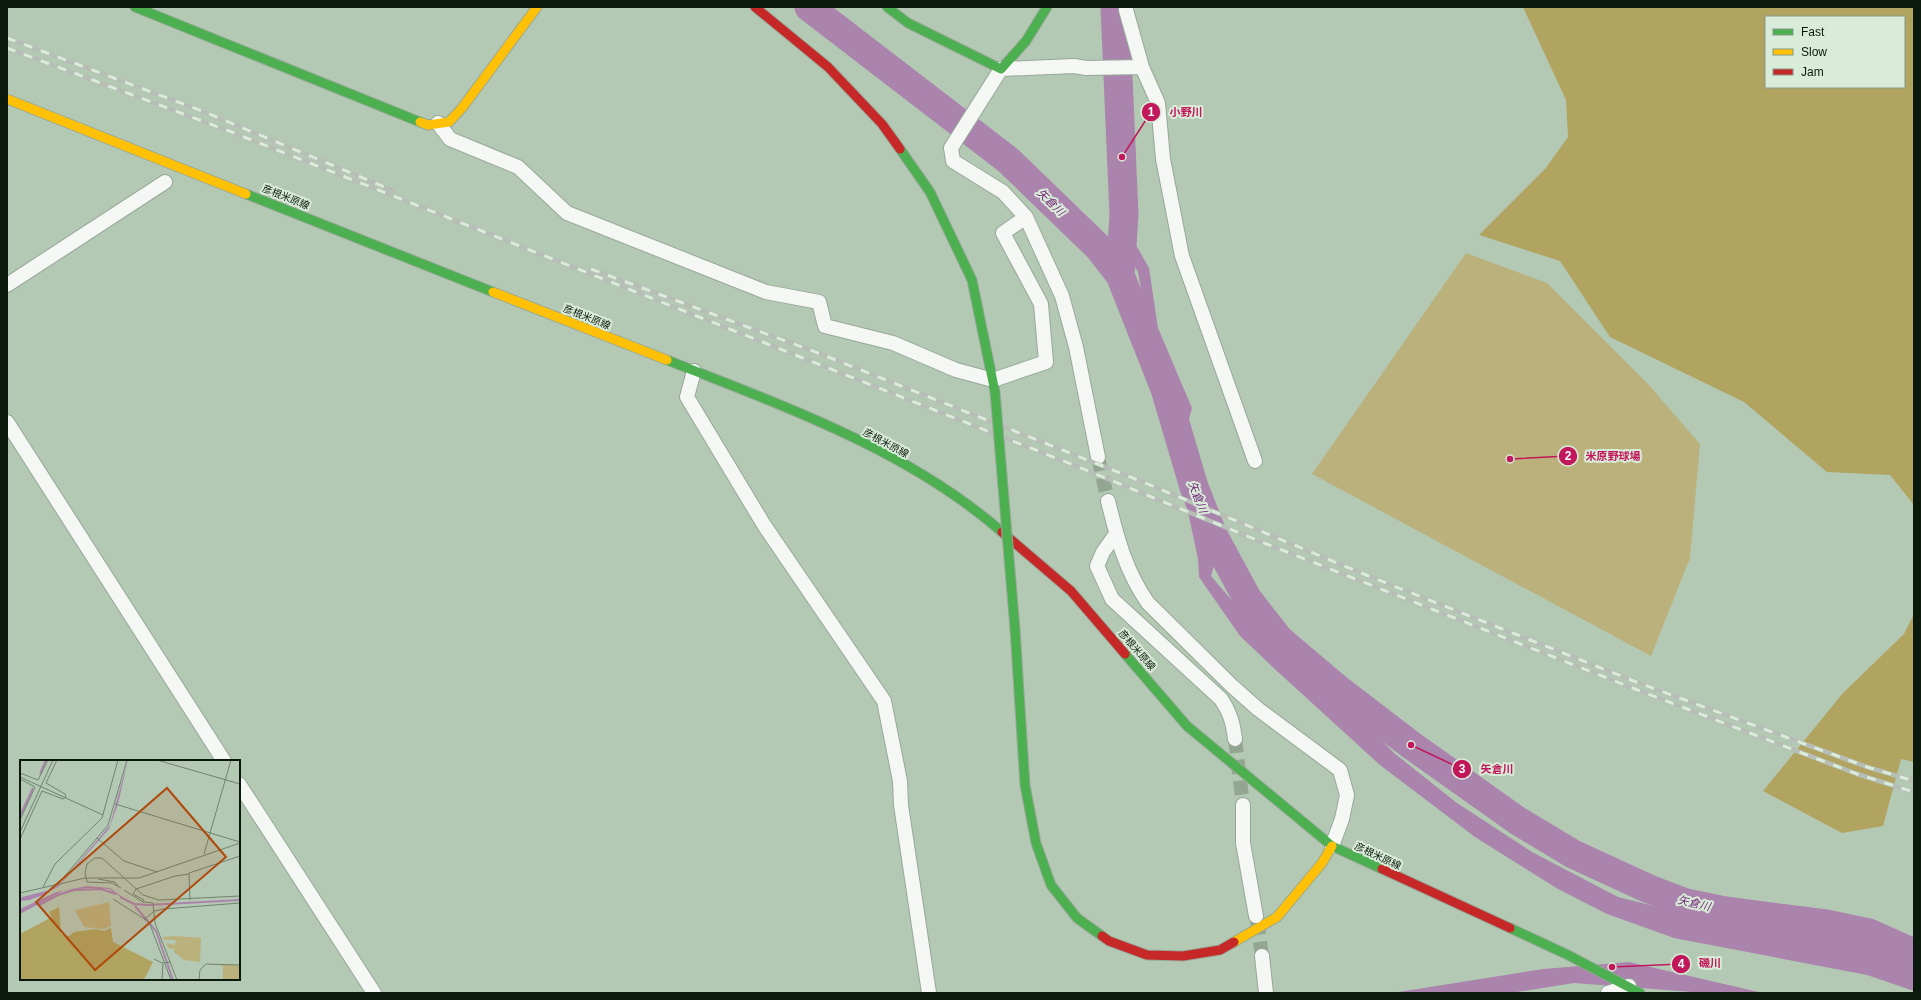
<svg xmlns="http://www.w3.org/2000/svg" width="1921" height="1000" font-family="Helvetica,'Noto Sans JP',sans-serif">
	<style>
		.green { fill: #bbb17d }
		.forest { fill: #b0a460; fill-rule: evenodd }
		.water { fill: #ab84ad }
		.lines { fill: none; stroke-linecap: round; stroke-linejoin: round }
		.river { stroke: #ab84ad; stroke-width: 29 }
		.street-tunnel { stroke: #92a692; stroke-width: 14; stroke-dasharray: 14 7; stroke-linecap: butt }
		.street-casing { stroke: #97a898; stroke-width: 16 }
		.fast-casing { stroke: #97a898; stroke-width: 11 }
		.slow-casing { stroke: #97a898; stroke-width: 11 }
		.jam-casing { stroke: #97a898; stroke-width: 11 }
		.street { stroke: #f4f7f4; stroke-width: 14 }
		.fast { stroke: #4caf50; stroke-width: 9 }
		.slow { stroke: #ffc107; stroke-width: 9 }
		.jam { stroke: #c62828; stroke-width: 9 }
		.rail-casing { stroke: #b7bdb7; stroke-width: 4.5 }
		.rail { stroke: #d9ecd9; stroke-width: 3; stroke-dasharray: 9; stroke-linecap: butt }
		.fast-bridge-casing { stroke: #97a898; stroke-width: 11; stroke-linecap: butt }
		.fast-bridge { stroke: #4caf50; stroke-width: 9 }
		.labels { text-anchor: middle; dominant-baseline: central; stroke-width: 4; stroke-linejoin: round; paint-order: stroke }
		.street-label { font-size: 10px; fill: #0a190b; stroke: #d9ecd9 }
		.water-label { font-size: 11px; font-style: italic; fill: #732478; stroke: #d9ecd9 }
		.inset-river { fill: none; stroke: #ab84ad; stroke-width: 2 }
		.inset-road { fill: none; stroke: #708370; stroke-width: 1 }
		.view { fill: #b0490c; fill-opacity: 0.15; stroke: #b0490c; stroke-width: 2 }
		.inset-edge { fill: none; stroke: #0a190b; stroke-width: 2 }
		.leader { fill: none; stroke: #c2185b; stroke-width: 1.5 }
		.callout-dot { fill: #c2185b; stroke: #d9ecd9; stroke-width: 1.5 }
		.mark-label { font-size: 12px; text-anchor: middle; font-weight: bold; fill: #fff }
		.callout-label { font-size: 11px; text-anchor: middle; font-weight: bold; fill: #c2185b; stroke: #d9ecd9; stroke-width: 4; stroke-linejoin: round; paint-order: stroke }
	</style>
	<rect width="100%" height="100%" fill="#b4c9b4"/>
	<!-- green -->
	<path class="green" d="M 1466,253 L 1547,283 L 1648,384 L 1700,444 L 1690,558 L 1651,656 L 1312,474 Z"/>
	<!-- forest -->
	<path class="forest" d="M 1523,7 L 1914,7 L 1914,505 L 1890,475 L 1827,472 L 1744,402 L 1610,337 L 1560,261 L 1479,235 L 1545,169 L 1568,137 L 1566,100 ZM 1766,17 L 1904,17 L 1904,87 L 1766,87 Z
		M 1914,614 L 1914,762 L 1901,759 L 1883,826 L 1842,833 L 1763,791 L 1843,693 L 1904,634 Z"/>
	<!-- water -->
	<path class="water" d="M 1120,217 L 1149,268 L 1158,328 L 1192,408 L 1187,426 L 1195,450 L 1192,470 L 1217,554 L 1211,576 L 1252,624 L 1322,693 L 1353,711 L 1394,753 L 1457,803 L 1532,852 L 1618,897 L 1702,918 L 1849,934 L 1914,950 L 1914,991 L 1867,975 L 1674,938 L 1607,914 L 1558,889 L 1475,837 L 1380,765 L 1278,672 L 1240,636 L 1199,577 L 1198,559 L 1170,427 L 1173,402 L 1145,331 L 1143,300 L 1138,272 L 1114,228 Z
		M 1629,962 L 1763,993 L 1705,993 L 1574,983 L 1511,993 L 1392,993 L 1543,969 Z"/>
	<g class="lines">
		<!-- river -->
		<path class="river" d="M 809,7 L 1008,160 L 1099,248 L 1120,275 L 1165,389 L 1194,487 L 1213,535 L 1247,598 L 1279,639 L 1338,689 L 1411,745 L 1518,821 L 1573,854 L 1649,889 L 1686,903 L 1725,911 L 1826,924 L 1869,933 L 1914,953
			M 1115,7 L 1124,215 L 1120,275"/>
		<!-- street-tunnel -->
		<path class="street-tunnel" d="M 1098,457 L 1108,501
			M 1235,739 L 1243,805
			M 1257,921 L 1262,956"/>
		<!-- street casing -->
		<g class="street-casing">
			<path id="street" d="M 1126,7 L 1126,10 L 1142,67 L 1158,103 L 1163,159 L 1182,256 L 1255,461
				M 438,123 L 450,139 L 518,167 L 567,213 L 766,292 L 819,302 L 825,326 L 893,343 L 956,370 L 993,380 L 1046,362 L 1041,304 L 1003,233 L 1026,217
				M 7,285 L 165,182
				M 694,371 L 687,397 L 764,525 L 884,701 L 900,781 L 901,805 L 929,993
				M 7,422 L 224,761
				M 1098,457 L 1076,347 L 1062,296 L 1026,217 L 1003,192 L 953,161 L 951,148 L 1001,69 L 1074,66 L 1086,68 L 1142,67
				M 1108,501 C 1117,538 1126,572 1148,603 L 1232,686 L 1258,709 L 1340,770 L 1347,795 L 1342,819 L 1332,846
				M 1116,534 L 1103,552 L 1097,566 L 1112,599 L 1221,699 C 1230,712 1233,723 1235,739
				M 239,784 L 374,993
				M 1243,805 L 1243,843 L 1256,916
				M 1262,956 L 1266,993
				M 1608,993 L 1629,986"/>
		</g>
		<!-- fast casing -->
		<g class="fast-casing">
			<path id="fast" d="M 135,7 L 420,122
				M 887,7 L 908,23 L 1001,69 L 1026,41 L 1047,7
				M 900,149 L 930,192 L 972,280 L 995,392
				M 246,194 L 493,292
				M 667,360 C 783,406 907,449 1002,532
				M 1015,629 L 1025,785 L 1036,843 L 1051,885 L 1077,918 L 1102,936
				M 1125,654 L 1187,726 L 1332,846 L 1382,869
				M 1510,928 L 1568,955 L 1640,993"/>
		</g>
		<!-- slow casing -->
		<g class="slow-casing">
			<path id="slow" d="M 7,99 L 246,194
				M 420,122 L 428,125 L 449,122 L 462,108 L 537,7
				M 493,292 L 667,360
				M 1234,942 L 1277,917 L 1322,863 L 1332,846"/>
		</g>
		<!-- jam casing -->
		<g class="jam-casing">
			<path id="jam" d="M 755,7 L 828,67 L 882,124 L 900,149
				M 1002,532 L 1071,591 L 1125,654
				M 1382,869 L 1510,928
				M 1102,936 L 1109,941 L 1147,955 L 1183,956 L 1220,950 L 1234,942"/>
		</g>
		<!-- street -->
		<use href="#street" class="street"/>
		<!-- fast -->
		<use href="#fast" class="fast"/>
		<!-- slow -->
		<use href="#slow" class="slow"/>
		<!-- jam -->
		<use href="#jam" class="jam"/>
		<!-- rail casing -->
		<g class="rail-casing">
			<path id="rail" d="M 7,38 L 202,111 L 392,190
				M 7,48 L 229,131 L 1076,466 L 1264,543 L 1635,689 L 1857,774 L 1914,792
				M 591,269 L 818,353 L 1143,482 L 1366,575 L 1639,683 L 1867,767 L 1914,781"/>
		</g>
		<!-- rail -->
		<use href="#rail" class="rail"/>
		<!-- fast-bridge casing -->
		<g class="fast-bridge-casing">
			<path id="fast-bridge" d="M 995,392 L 1015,629"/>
		</g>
		<!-- fast-bridge -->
		<use href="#fast-bridge" class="fast-bridge"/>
	</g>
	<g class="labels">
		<!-- street labels -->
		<g class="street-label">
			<text transform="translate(286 197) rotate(22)">彦根米原線</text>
			<text transform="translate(587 317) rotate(22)">彦根米原線</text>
			<text transform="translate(886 443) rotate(28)">彦根米原線</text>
			<text transform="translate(1137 650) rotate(49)">彦根米原線</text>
			<text transform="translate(1378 856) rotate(25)">彦根米原線</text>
		</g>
		<!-- water labels -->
		<g class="water-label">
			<text transform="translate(1051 202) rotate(44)">矢倉川</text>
			<text transform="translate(1198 497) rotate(69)">矢倉川</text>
			<text transform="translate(1694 903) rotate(13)">矢倉川</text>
		</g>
	</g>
	<!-- overview -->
	<g transform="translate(20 760)">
		<rect width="220" height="220" fill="#b4c9b4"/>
		<path d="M 89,142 L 91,166 L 84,169 L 64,167 L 55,150 ZM 156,176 L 181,178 L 180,202 L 164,200 L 154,192 L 154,189 L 148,188 L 146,183 L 155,185 L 156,180 L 144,180 L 143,177 ZM 189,204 L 220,205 L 220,220 L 203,220 L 203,206 Z" fill="#bbb17d"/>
		<path d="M 39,147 L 41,174 L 49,176 L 54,172 L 76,169 L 84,171 L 91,168 L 93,182 L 133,202 L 126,216 L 123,220 L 0,220 L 0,174 L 32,157 L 29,152 Z" fill="#b0a460"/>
		<path d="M 108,0 L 98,44 L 89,69 L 38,127 L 10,140 L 0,141 L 2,137 L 30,130 L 41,123 L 90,65 ZM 67,126 L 90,128 L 117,148 L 89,129 L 67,128 L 43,131 L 0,154 L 0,149 L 37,132 Z" fill="#ab84ad"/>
		<path class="inset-river" d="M 20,14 L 26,0M 0,56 L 13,28M 14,137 L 26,133M 100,137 L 114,144 L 128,145 L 220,140M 19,145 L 38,135 L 54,130 L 81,129 L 96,134M 115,146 L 136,171 L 153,220"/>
		<path class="inset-road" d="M 137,0 L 220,24M 0,13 L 18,20 L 28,0M 0,17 L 83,55M 0,19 L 15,27 L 0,60M 95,44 L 220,82M 0,72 L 33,0M 77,78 L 104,101 L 137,112M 0,79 L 22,31 L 43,39 L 46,37 L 45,34 L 26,23 L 37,0M 184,94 L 211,0M 78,119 L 95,122 L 98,126M 39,123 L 88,65 L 107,0M 23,127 L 35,104 L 82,58 L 98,0M 101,128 L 92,123 L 67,122 L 65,113 L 67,104 L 75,98 L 82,98 L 123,135 L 139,140 L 220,136M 104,130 L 123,142 L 133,143 L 135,163 L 157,220M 0,133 L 65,118 L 119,118 L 220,83M 93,139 L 129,162 L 151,220M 170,140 L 169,113 L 220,96M 123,142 L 124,140 L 113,134 L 116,129 L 155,116 L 169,114M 124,160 L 134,151 L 143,149 L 220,143M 134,199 L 142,203 L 151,202M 142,220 L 143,204M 179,220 L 180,210 L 186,204 L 220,205"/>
		<path class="view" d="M 147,28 L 206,97 L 75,210 L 16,142 Z"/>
		<rect width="220" height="220" class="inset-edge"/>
	</g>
	<!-- callouts -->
	<path class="leader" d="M1122 157L1151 112M1510 459L1568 456M1411 745L1462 769M1612 967L1681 964"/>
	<g class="callout-dot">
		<circle cx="1122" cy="157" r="4"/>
		<circle cx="1510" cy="459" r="4"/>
		<circle cx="1411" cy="745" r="4"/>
		<circle cx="1612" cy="967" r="4"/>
		<circle cx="1151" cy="112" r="10"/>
		<circle cx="1568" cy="456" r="10"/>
		<circle cx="1462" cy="769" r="10"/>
		<circle cx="1681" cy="964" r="10"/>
	</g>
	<g class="mark-label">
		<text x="1151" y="116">1</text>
		<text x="1568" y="460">2</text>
		<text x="1462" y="773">3</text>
		<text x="1681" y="968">4</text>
	</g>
	<g class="callout-label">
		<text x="1186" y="116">小野川</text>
		<text x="1613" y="460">米原野球場</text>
		<text x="1497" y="773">矢倉川</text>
		<text x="1710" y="967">磯川</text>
	</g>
	<!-- border -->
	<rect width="1921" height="1000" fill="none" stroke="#0a190b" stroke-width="16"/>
	<!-- legend -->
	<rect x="1765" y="16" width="140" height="72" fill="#d9ecd9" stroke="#869887"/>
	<rect x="1773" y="29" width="20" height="6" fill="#4caf50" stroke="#869887"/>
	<text x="1801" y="36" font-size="12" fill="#0a190b">Fast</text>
	<rect x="1773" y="49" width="20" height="6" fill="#ffc107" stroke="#869887"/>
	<text x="1801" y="56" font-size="12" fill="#0a190b">Slow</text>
	<rect x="1773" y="69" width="20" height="6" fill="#c62828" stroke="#869887"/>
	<text x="1801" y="76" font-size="12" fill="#0a190b">Jam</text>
</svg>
